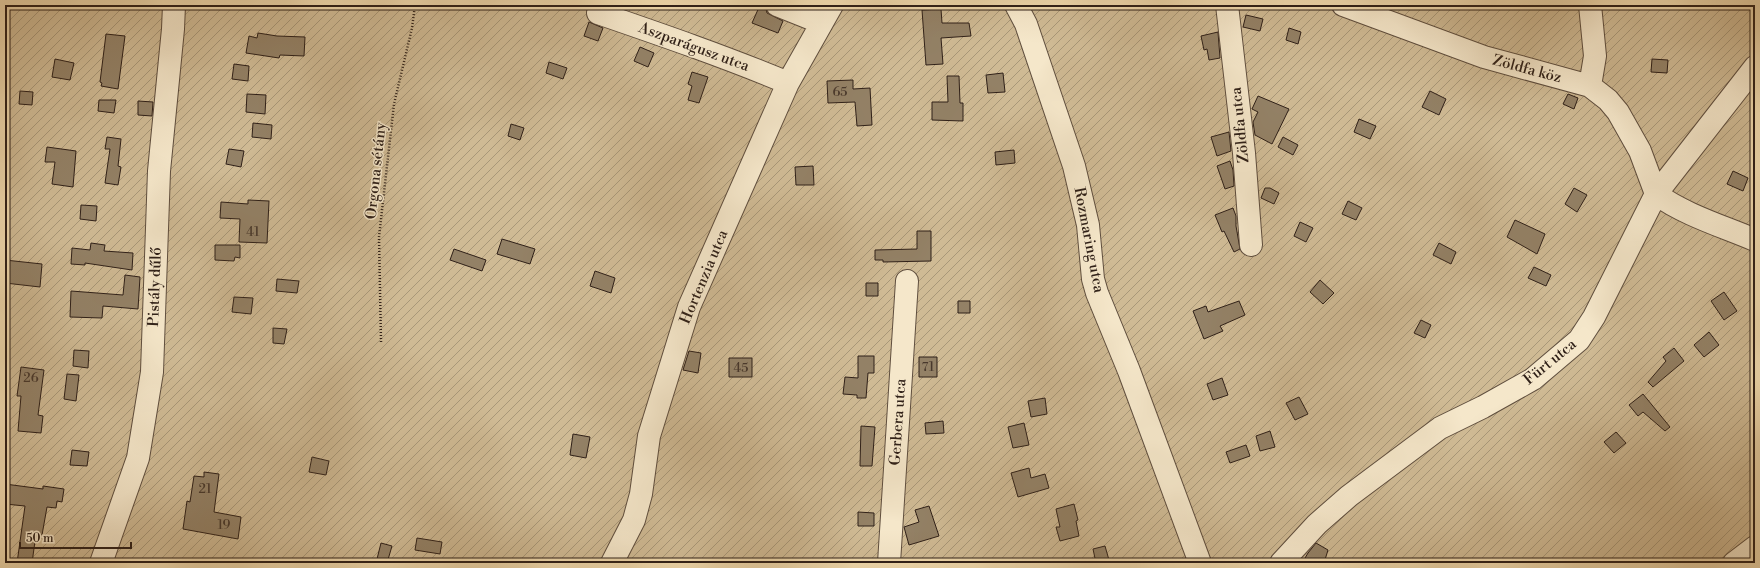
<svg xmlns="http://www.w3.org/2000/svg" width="1760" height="568" font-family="'Libre Bodoni',serif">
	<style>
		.garden { fill: url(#garden-furrows); stroke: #7f6d56 }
		.building { fill: #938166; stroke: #2f2018 }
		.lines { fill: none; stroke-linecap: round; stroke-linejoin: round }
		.minor-casing { stroke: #5f4e3e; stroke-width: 24 }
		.path { stroke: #2f2018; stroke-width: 2.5; stroke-dasharray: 1 2; stroke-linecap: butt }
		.minor { stroke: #f5e7ca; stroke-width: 22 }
		.labels { text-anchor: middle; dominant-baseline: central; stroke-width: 3; stroke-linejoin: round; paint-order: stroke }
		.number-label { font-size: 13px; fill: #48382c }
		.street-label { font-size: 15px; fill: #2f2018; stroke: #f5e7ca }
	</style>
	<defs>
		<pattern id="garden-furrows" width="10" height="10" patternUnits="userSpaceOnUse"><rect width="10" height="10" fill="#cfba94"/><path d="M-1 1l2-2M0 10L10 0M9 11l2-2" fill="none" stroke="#a89778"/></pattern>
	</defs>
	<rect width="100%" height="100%" fill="#f0daae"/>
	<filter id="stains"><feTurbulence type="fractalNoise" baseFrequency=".005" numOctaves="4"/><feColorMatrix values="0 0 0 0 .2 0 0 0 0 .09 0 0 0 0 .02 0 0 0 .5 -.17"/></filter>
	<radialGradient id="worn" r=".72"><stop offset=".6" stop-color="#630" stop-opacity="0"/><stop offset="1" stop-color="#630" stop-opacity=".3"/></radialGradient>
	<!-- garden -->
	<path class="garden" d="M 5,5 L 1740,5 L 1742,8 L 1747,5 L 1755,5 L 1755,563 L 5,563 Z"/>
	<!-- building -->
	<path class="building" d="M 760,5 L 765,5 L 767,13 L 783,21 L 778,33 L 752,23 Z
		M 941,9 L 942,23 L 969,23 L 971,36 L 941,38 L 943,64 L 926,65 L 922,10 Z
		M 1246,15 L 1263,19 L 1260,31 L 1243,27 Z
		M 589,22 L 603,28 L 598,41 L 584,36 Z
		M 1289,28 L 1301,32 L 1298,44 L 1286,40 Z
		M 1218,32 L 1220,58 L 1209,60 L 1207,49 L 1204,50 L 1201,36 Z
		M 258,33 L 277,36 L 305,37 L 304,56 L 280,55 L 279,58 L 246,53 L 249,36 L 257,38 Z
		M 106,34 L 125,36 L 118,89 L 101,86 L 102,83 L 100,82 Z
		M 640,47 L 654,53 L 648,67 L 634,61 Z
		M 55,59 L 74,63 L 70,80 L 52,77 Z
		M 1652,59 L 1668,60 L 1667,73 L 1651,72 Z
		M 549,62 L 567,68 L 563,79 L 546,73 Z
		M 234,64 L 249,66 L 248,81 L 232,79 Z
		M 692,72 L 708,77 L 699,103 L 688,100 L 692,86 L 688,84 Z
		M 1003,73 L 1005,92 L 988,93 L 986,75 Z
		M 947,76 L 959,76 L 960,103 L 963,103 L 963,121 L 932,120 L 932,102 L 948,102 Z
		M 853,80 L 853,89 L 870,88 L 872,125 L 857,126 L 855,102 L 828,103 L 827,81 Z
		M 20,91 L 33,92 L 32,105 L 19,104 Z
		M 1430,91 L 1446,99 L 1439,115 L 1422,107 Z
		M 247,94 L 266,95 L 265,114 L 246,112 Z
		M 1568,94 L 1578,98 L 1574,109 L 1563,104 Z
		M 1258,96 L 1289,109 L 1272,144 L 1255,135 L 1253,122 L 1258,112 L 1252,109 Z
		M 99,100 L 116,100 L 114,113 L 98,111 Z
		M 138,101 L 153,102 L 152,116 L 138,115 Z
		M 1359,119 L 1376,126 L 1370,139 L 1354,132 Z
		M 253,123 L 272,125 L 271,139 L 252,137 Z
		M 511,124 L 524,128 L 520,140 L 508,136 Z
		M 1229,132 L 1231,151 L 1217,156 L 1211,137 Z
		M 107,137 L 121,139 L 118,166 L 121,167 L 118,185 L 105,183 L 110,149 L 105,149 Z
		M 1283,137 L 1298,145 L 1293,155 L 1278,147 Z
		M 47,147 L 76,151 L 73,187 L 52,184 L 55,162 L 45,162 Z
		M 229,149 L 244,151 L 241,167 L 226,164 Z
		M 1014,150 L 1015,163 L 996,165 L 995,152 Z
		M 1230,161 L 1233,170 L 1234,186 L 1225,189 L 1217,166 Z
		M 813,166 L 814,185 L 796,185 L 795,167 Z
		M 1733,171 L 1748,178 L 1743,191 L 1727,184 Z
		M 1265,188 L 1270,188 L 1279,193 L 1274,204 L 1261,198 Z
		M 1574,188 L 1587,195 L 1577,212 L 1565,204 Z
		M 248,200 L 269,201 L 267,243 L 239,242 L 240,219 L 220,218 L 221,202 L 248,204 Z
		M 1348,201 L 1362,208 L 1356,220 L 1342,214 Z
		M 81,205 L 97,206 L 96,221 L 80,219 Z
		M 1233,208 L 1236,216 L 1236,226 L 1240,249 L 1234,252 L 1224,231 L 1222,232 L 1215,215 Z
		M 1515,220 L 1545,234 L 1537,254 L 1507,237 Z
		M 1300,222 L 1313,228 L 1306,242 L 1294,236 Z
		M 917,231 L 931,231 L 931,261 L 883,262 L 883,260 L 875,260 L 875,250 L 917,249 Z
		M 502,239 L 535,249 L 530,264 L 497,254 Z
		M 91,243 L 105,245 L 104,251 L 133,253 L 132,270 L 85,263 L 85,265 L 71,264 L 72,248 L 90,250 Z
		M 1439,243 L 1456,252 L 1451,264 L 1433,255 Z
		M 215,245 L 240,245 L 240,258 L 235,257 L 234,261 L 215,260 Z
		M 454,249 L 486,260 L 482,271 L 450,260 Z
		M 5,260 L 42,264 L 40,287 L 5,283 Z
		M 1534,267 L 1551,275 L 1546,286 L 1528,278 Z
		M 595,271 L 615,278 L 611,293 L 590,286 Z
		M 125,275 L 140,277 L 138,309 L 103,306 L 102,318 L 70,317 L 71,291 L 123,295 Z
		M 277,279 L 299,281 L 297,293 L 276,291 Z
		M 1320,280 L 1334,293 L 1323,304 L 1310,292 Z
		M 866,283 L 878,283 L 878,296 L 866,296 Z
		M 1724,292 L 1737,311 L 1724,320 L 1711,301 Z
		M 234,297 L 253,298 L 251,314 L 232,312 Z
		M 958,301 L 970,301 L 970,313 L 958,313 Z
		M 1239,301 L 1245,315 L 1220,326 L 1223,331 L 1204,339 L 1193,311 L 1206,306 L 1208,312 Z
		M 1421,320 L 1431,325 L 1425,338 L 1414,333 Z
		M 273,328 L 287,329 L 284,344 L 273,343 Z
		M 1709,332 L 1719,345 L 1704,357 L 1694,345 Z
		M 1674,348 L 1684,361 L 1653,387 L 1648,382 L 1666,361 L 1663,357 Z
		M 74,350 L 89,351 L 88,368 L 73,366 Z
		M 689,351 L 701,353 L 698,373 L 683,370 Z
		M 858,356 L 874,356 L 874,373 L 868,373 L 866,398 L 857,398 L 857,395 L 843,394 L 845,377 L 858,378 Z
		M 919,357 L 937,357 L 937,377 L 919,377 Z
		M 729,358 L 752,358 L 752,377 L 729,377 Z
		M 21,367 L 44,370 L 38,415 L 43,416 L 41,433 L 18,431 L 21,396 L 17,396 Z
		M 67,374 L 79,375 L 76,401 L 64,399 Z
		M 1222,378 L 1228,395 L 1213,400 L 1207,384 Z
		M 1643,394 L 1670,427 L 1665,431 L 1643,412 L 1638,416 L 1629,405 Z
		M 1299,397 L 1308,414 L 1295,420 L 1286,403 Z
		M 1045,398 L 1047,414 L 1031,417 L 1028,401 Z
		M 943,421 L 944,433 L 926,434 L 925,423 Z
		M 1024,423 L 1029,445 L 1013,448 L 1008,427 Z
		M 861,426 L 875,427 L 872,466 L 860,466 Z
		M 1270,431 L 1275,447 L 1260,451 L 1256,436 Z
		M 1616,432 L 1626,443 L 1614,453 L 1604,442 Z
		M 573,434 L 590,437 L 586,458 L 570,455 Z
		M 1246,445 L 1250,456 L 1230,463 L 1226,452 Z
		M 72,450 L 89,452 L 87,466 L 70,465 Z
		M 312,457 L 329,461 L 326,475 L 309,472 Z
		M 1029,468 L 1031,478 L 1045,474 L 1049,488 L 1018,497 L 1011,473 Z
		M 204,472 L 219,474 L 214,512 L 241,517 L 238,539 L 183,529 L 187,501 L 190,502 L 194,476 L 204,477 Z
		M 5,484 L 43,489 L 43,486 L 64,489 L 62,502 L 57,501 L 56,508 L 47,507 L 42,535 L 36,534 L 32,563 L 17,563 L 25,506 L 5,504 Z
		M 1074,504 L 1078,520 L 1076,521 L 1079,536 L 1060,541 L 1056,527 L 1060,527 L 1056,509 Z
		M 929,506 L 939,536 L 909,545 L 904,527 L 919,522 L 915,510 Z
		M 858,512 L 874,513 L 874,526 L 858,526 Z
		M 417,538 L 442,542 L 440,554 L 415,550 Z
		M 381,543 L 392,546 L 387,563 L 376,563 Z
		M 1316,543 L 1328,550 L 1324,563 L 1302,563 L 1308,553 Z
		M 1105,546 L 1109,560 L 1096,563 L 1093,549 Z"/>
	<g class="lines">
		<!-- minor casing -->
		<g class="minor-casing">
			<path id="minor" d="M 777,5 L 822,23
				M 1016,5 L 1026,24 L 1074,166 L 1088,225 L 1093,279 L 1097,293 L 1129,371 L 1200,563
				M 1227,5 L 1244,153 L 1251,245
				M 1343,5 L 1484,57 L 1590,86 L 1608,100 L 1618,112 L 1640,151 L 1656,194
				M 1590,5 L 1595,56 L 1590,86
				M 598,13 C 662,35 726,57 788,83
				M 1656,194 C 1685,215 1722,226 1755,240
				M 101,563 L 138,458 L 152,372 L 159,171 L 173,29 L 174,5
				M 612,563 L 634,520 L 641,494 L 649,436 L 689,307 L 788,83 L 832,5
				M 889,563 L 907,281
				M 1281,563 L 1317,524 L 1349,496 L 1440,428 L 1483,407 L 1533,379 L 1579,340 L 1594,317 L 1656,194 L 1755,67
				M 1734,563 L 1755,547"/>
		</g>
		<!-- path -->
		<path class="path" d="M 576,5 L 583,8
			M 381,342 L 379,237 L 394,104 L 412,28 L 415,5"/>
		<!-- minor -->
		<use href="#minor" class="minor"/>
	</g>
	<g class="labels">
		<!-- number labels -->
		<g class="number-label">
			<text x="840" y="92">65</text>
			<text x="253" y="232">41</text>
			<text x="928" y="367">71</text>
			<text x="741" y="368">45</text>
			<text x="31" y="378">26</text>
			<text x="205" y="489">21</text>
			<text x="224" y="525">19</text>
		</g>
		<!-- street labels -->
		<g class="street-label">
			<text transform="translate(694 47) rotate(20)">Aszparágusz utca</text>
			<text transform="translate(1527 69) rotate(15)">Zöldfa köz</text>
			<text transform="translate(1240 125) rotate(-96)">Zöldfa utca</text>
			<text transform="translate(376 171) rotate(-84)">Orgona sétány</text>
			<text transform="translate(1089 240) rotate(79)">Rozmaring utca</text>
			<text transform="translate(704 277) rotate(-67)">Hortenzia utca</text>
			<text transform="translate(155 287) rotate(-88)">Pistály dűlő</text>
			<text transform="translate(1550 362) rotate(-39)">Fürt utca</text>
			<text transform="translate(898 422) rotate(-86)">Gerbera utca</text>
		</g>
	</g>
	<!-- margin -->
	<rect width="1760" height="568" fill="none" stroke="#f0daae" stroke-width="20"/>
	<rect x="6" y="6" width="1748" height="556" fill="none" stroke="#2f2018" stroke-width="2"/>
	<rect x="10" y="10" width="1740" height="548" fill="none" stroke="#2f2018"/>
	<!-- scale -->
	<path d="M20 542v6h111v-6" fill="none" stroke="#2f2018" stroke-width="2"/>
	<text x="26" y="542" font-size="12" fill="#2f2018" stroke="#f5e7ca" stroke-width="3" paint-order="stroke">50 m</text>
	<rect width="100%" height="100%" filter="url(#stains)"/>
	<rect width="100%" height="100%" fill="url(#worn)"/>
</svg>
